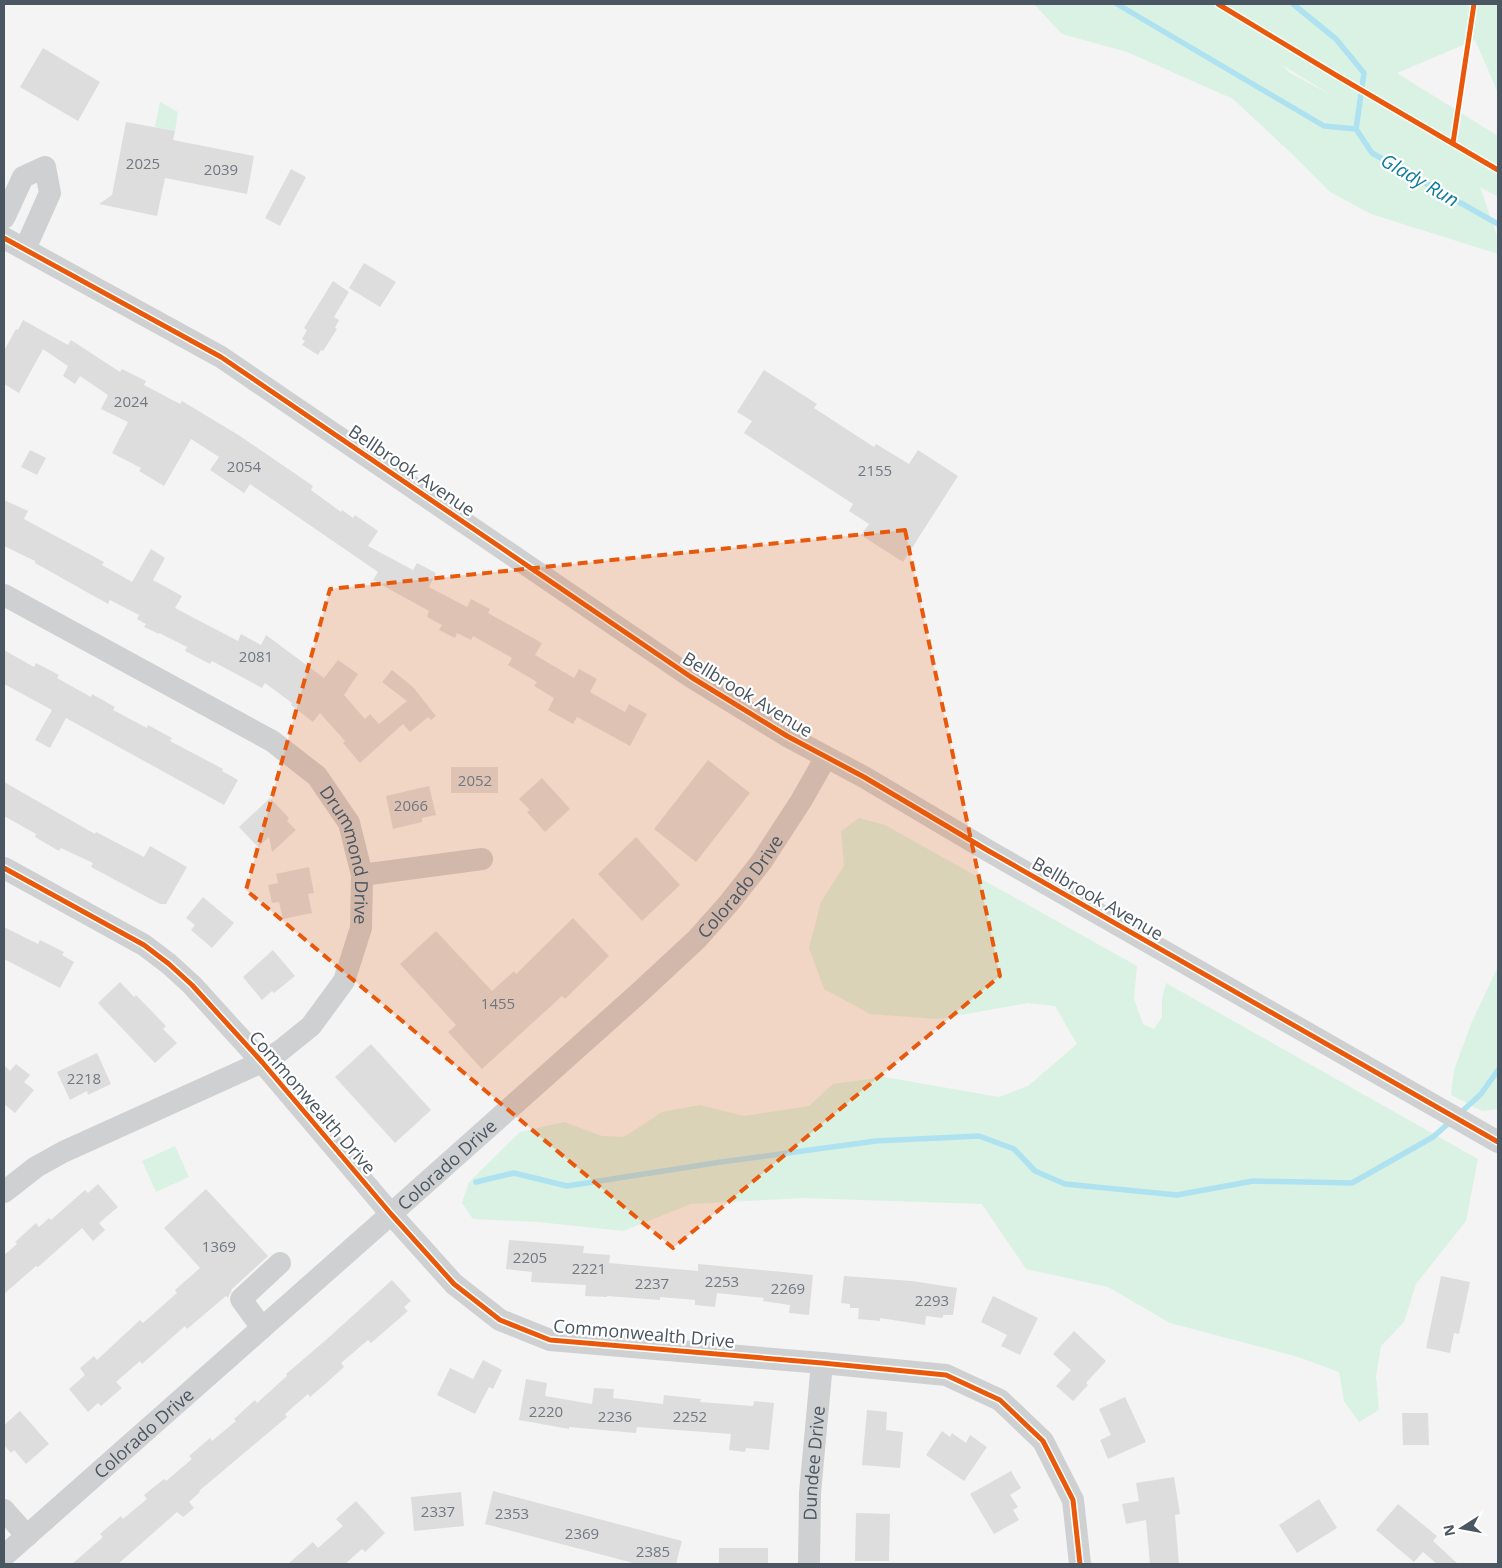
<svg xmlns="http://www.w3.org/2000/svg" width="1502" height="1568" font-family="'Open Sans',sans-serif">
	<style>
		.green { fill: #d9f2e3; fill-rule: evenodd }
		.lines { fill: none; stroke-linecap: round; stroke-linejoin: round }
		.stream { stroke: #aee2f0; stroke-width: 5.5 }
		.building { fill: #ddddde }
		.minor { stroke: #ced0d2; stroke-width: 22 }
		.cycleway-casing { stroke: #fff; stroke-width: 8 }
		.cycleway { stroke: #e8590c; stroke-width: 5 }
		.marked { fill: #e8590c; fill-opacity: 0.2; stroke: #e8590c; stroke-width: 4; stroke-dasharray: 10 6; stroke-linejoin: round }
		.labels { text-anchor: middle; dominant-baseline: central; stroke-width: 4.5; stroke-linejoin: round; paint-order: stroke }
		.number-label { font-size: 15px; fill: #707881 }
		.street-label { font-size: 18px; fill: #4a5661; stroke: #fff }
		.water-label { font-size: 19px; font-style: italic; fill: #0c7c9b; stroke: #fff }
	</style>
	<rect width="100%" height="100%" fill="#f4f4f4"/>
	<!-- green -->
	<path class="green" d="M 1034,4 L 1498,4 L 1498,93 L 1475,40 L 1397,73 L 1498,136 L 1498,197 L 1480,187 L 1498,239 L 1498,254 L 1371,214 L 1330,192 L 1290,152 L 1233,99 L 1127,52 L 1062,34 ZM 1282,65 L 1333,96 L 1290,73 Z
		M 160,102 L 178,112 L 175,131 L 155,127 Z
		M 859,818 L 885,825 L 1137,966 L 1134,999 L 1143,1024 L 1154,1029 L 1162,1017 L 1162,998 L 1166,983 L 1478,1159 L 1466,1221 L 1416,1284 L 1404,1322 L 1381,1346 L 1376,1376 L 1379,1410 L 1359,1422 L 1344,1401 L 1339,1372 L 1298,1357 L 1170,1323 L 1108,1287 L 1026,1269 L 982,1204 L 803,1198 L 691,1204 L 623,1231 L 538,1222 L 473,1219 L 462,1203 L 469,1182 L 520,1132 L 564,1122 L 602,1136 L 624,1137 L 662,1112 L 700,1105 L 744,1116 L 809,1106 L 833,1084 L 884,1077 L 999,1097 L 1028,1086 L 1077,1044 L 1055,1006 L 1028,1003 L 938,1019 L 870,1014 L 824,989 L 809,948 L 821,902 L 844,866 L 841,831 Z
		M 1498,966 L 1498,1109 L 1482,1111 L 1451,1095 L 1454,1070 L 1471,1024 Z
		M 175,1146 L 189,1177 L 156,1192 L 142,1161 Z"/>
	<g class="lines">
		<!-- stream -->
		<path class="stream" d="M 1117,4 L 1324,126 L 1356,129
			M 1293,4 L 1336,39 L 1364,73 L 1356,129 L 1372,153 L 1498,224
			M 1458,1115 L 1481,1094 L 1498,1070
			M 476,1182 L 514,1173 L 567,1186 L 721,1162 L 876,1141 L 979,1136 L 1014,1149 L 1035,1171 L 1065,1184 L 1177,1195 L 1253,1181 L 1352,1183 L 1433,1137 L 1451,1121"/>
	</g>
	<!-- building -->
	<path class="building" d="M 43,48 L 100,82 L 78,121 L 20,87 Z
		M 126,122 L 175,131 L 173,140 L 254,156 L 247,194 L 165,178 L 157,216 L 99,204 L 112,195 Z
		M 291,169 L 306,177 L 280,226 L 265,218 Z
		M 364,263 L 396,282 L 380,307 L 349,288 Z
		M 333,281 L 349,292 L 334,317 L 339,320 L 335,328 L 337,329 L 323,351 L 321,350 L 318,355 L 302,345 L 305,341 L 302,339 L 307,330 L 304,328 Z
		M 23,320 L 68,345 L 71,340 L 120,372 L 122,369 L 146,381 L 144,385 L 180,404 L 182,401 L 240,436 L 313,486 L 311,490 L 341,512 L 342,510 L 353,518 L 355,515 L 378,531 L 368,546 L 413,570 L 417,563 L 436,573 L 429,587 L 467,607 L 471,599 L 490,609 L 488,613 L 542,643 L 535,655 L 574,678 L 579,669 L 597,679 L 590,692 L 625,712 L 629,704 L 647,714 L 630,746 L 577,717 L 573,724 L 548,710 L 554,698 L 534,686 L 537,682 L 508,665 L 512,658 L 473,636 L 471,640 L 457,633 L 455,638 L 439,630 L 442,625 L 427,617 L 429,611 L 373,580 L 378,572 L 250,484 L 244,493 L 210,470 L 219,457 L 191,439 L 164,486 L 139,471 L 141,468 L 112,453 L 128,422 L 101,409 L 108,395 L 80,376 L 75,384 L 63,376 L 68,366 L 43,349 L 19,393 L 4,384 L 4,351 L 16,329 L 18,330 Z
		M 764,370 L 817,404 L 814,408 L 874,447 L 876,444 L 909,464 L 918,450 L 958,476 L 903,562 L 861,535 L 869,524 L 849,511 L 853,504 L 744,433 L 752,421 L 737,412 Z
		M 30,450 L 46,458 L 37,475 L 21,467 Z
		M 4,500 L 28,511 L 24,519 L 104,562 L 102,565 L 132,582 L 151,549 L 165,558 L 153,580 L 182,596 L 175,608 L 238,641 L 241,634 L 261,645 L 266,635 L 324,678 L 338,660 L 358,674 L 344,695 L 365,719 L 370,714 L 379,724 L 407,701 L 382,682 L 392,670 L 413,687 L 436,716 L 431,720 L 428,717 L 410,732 L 403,724 L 360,763 L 343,743 L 345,741 L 320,713 L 313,722 L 291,705 L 292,703 L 265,683 L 262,688 L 212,661 L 210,664 L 185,651 L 187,647 L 159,633 L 159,634 L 144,627 L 146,624 L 137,619 L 139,615 L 110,600 L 108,604 L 35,563 L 35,561 L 4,546 Z
		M 4,650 L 34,667 L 36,663 L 59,675 L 57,678 L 91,697 L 92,694 L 115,707 L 113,710 L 147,728 L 148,725 L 172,738 L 170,741 L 223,769 L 222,771 L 238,780 L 224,805 L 66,718 L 50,748 L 35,740 L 52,710 L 4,684 Z
		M 708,760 L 750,793 L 696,862 L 654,829 Z
		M 451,767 L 498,767 L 498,793 L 451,793 Z
		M 542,778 L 570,809 L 545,832 L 527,812 L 530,810 L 519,799 Z
		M 4,782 L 95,834 L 96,832 L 144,857 L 150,846 L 187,867 L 166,904 L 160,904 L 91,867 L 93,863 L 61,848 L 59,851 L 35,837 L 36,834 L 4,816 Z
		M 429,786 L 436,815 L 422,818 L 422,822 L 393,829 L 386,796 Z
		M 270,798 L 289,818 L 287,821 L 296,830 L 272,852 L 269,837 L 258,847 L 239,827 Z
		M 636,837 L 680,885 L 642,921 L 598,874 Z
		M 309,867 L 314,893 L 308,894 L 312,913 L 283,919 L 279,902 L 272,903 L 268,885 L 278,883 L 276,874 Z
		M 203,897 L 234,923 L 212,948 L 191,930 L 195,925 L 186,918 Z
		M 573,918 L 609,956 L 565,999 L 562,996 L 482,1069 L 448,1032 L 456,1025 L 400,964 L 436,931 L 492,991 L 514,971 L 516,974 Z
		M 4,927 L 38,944 L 40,940 L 64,952 L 62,955 L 74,962 L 60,988 L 4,959 Z
		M 273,950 L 295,976 L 274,993 L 272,991 L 262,1000 L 243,977 Z
		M 120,982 L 134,997 L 136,995 L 166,1026 L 163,1029 L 177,1043 L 155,1063 L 98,1003 Z
		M 371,1044 L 431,1110 L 395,1143 L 335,1077 Z
		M 97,1053 L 111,1084 L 88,1095 L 87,1091 L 70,1100 L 57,1072 Z
		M 16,1064 L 30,1075 L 24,1082 L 34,1090 L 15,1113 L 4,1104 L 4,1065 L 10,1071 Z
		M 98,1184 L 118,1207 L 99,1223 L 105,1230 L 93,1241 L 82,1228 L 38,1267 L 36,1266 L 4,1294 L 4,1255 L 17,1244 L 15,1242 L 36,1223 L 39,1227 L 49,1218 L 51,1220 L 85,1190 L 88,1193 Z
		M 206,1189 L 268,1256 L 232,1289 L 228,1298 L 226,1296 L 187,1329 L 185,1326 L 142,1364 L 140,1361 L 116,1382 L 122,1388 L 101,1406 L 98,1403 L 88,1412 L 69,1389 L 85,1375 L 80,1368 L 94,1356 L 97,1360 L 140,1320 L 143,1323 L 177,1293 L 175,1290 L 200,1268 L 164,1228 Z
		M 509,1240 L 584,1246 L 583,1253 L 610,1255 L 609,1263 L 698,1271 L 698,1264 L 813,1275 L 809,1315 L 789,1313 L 790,1305 L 763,1301 L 764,1298 L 717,1293 L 715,1307 L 695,1305 L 695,1300 L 660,1297 L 660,1300 L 607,1296 L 607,1297 L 585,1296 L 586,1285 L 531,1282 L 532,1272 L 506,1269 Z
		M 844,1276 L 912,1281 L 957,1288 L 953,1315 L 943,1315 L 943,1318 L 926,1316 L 925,1325 L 880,1318 L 880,1321 L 858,1319 L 859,1308 L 850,1308 L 850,1304 L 841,1303 Z
		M 1441,1276 L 1470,1282 L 1459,1334 L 1454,1333 L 1450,1353 L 1426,1348 Z
		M 392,1280 L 411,1301 L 404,1307 L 408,1311 L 371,1343 L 368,1340 L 341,1363 L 344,1367 L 323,1386 L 310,1397 L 308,1394 L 285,1414 L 287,1417 L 199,1491 L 200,1492 L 189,1502 L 194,1508 L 183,1517 L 177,1512 L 118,1564 L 72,1564 L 103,1537 L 100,1534 L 121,1516 L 123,1519 L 147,1499 L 144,1495 L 164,1479 L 166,1481 L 192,1459 L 189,1456 L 210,1438 L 212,1441 L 236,1421 L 234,1419 L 255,1400 L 257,1403 L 287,1376 L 286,1374 L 327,1339 Z
		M 993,1296 L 1038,1318 L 1020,1355 L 1001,1346 L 1007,1335 L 981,1322 Z
		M 1074,1331 L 1106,1361 L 1086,1383 L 1088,1385 L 1073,1401 L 1056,1386 L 1071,1370 L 1053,1354 Z
		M 483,1360 L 502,1370 L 493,1389 L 489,1387 L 475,1414 L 437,1395 L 450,1368 L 473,1379 Z
		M 526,1379 L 547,1383 L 545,1396 L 592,1404 L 594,1388 L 614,1389 L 613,1398 L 663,1404 L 664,1395 L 701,1399 L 700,1402 L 753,1406 L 754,1401 L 774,1403 L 769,1450 L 746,1448 L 745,1452 L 729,1450 L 731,1434 L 637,1427 L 636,1433 L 569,1427 L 569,1429 L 519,1420 Z
		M 1125,1397 L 1146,1442 L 1108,1459 L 1100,1440 L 1111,1435 L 1099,1409 Z
		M 867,1410 L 887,1412 L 886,1430 L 903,1432 L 900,1468 L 862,1465 Z
		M 20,1411 L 49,1444 L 26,1464 L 14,1450 L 11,1453 L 4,1445 L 4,1425 Z
		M 1402,1413 L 1428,1413 L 1429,1445 L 1403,1445 Z
		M 942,1431 L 950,1437 L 952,1433 L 966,1443 L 970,1435 L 987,1447 L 964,1481 L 926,1455 Z
		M 1011,1471 L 1021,1488 L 1010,1495 L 1018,1507 L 1013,1510 L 1019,1520 L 994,1534 L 970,1494 Z
		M 1174,1477 L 1180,1514 L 1175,1515 L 1179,1564 L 1150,1564 L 1146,1520 L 1126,1524 L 1122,1504 L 1139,1501 L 1136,1483 Z
		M 493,1491 L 682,1541 L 676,1564 L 637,1564 L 485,1524 Z
		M 461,1492 L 464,1526 L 414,1531 L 411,1497 Z
		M 1319,1499 L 1337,1528 L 1297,1553 L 1279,1525 Z
		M 356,1501 L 385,1533 L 365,1552 L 362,1549 L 345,1564 L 288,1564 L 313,1542 L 318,1548 L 343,1526 L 336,1519 Z
		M 1398,1504 L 1437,1536 L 1433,1541 L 1458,1564 L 1437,1564 L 1423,1552 L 1414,1562 L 1376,1530 Z
		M 856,1513 L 890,1514 L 889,1561 L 855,1561 Z
		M 719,1548 L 768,1548 L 768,1564 L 719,1564 Z"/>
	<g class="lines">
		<!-- minor -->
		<g class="minor">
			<path d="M 4,218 L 23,177 L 45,167 L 50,193 L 25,249"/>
			<path d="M 4,238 L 221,357 L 691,677 L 787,736 L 864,777 L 987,850 L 1498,1142"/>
			<path id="s1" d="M 4,595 L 272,741 L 317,776 L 349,823 L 362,875 L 361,928 L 344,981 L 311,1026 L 280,1051 L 262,1062 L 63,1152 L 36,1167 L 4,1192"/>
			<path d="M 4,868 L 144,945 L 169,964 L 192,985 L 262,1062 L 391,1214 L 454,1284 L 500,1320 L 550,1340 L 822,1363 L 946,1375 L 1000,1400 L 1043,1441 L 1073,1500 L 1080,1564"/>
			<path d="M 362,875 L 482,859"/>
			<path d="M 262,1328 L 241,1299 L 280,1263"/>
			<path d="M 4,1510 L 27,1536"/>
			<path id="s2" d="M 4,1556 L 391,1214 L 640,992 L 697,939 L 729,903 L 762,861 L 801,801 L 826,757"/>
			<path id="s3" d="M 809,1564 L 810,1493 L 822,1363"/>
		</g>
		<!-- cycleway casing -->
		<g class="cycleway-casing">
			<path id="cycleway" d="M 1218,4 L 1339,77 L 1498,170
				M 1453,143 L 1474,4
				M 4,238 L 221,357 L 691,677 L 787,736 L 864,777 L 987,850 L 1498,1142
				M 4,868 L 144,945 L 169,964 L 192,985 L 262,1062 L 391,1214 L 454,1284 L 500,1320 L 550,1340 L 822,1363 L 946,1375 L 1000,1400 L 1043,1441 L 1073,1500 L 1080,1564"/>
		</g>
		<!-- cycleway -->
		<use href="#cycleway" class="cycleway"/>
	</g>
	<!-- marked area -->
	<path class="marked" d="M 905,530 L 1000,976 L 673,1248 L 246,890 L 330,589 Z"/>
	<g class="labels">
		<!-- number labels -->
		<g class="number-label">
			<text x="143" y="163">2025</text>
			<text x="221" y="169">2039</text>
			<text x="131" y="401">2024</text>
			<text x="244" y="466">2054</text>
			<text x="875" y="470">2155</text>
			<text x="256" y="656">2081</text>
			<text x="475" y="780">2052</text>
			<text x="411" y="805">2066</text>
			<text x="498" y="1003">1455</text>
			<text x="84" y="1078">2218</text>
			<text x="219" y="1246">1369</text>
			<text x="530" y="1257">2205</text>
			<text x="589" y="1268">2221</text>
			<text x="722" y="1281">2253</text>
			<text x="652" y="1283">2237</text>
			<text x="788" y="1288">2269</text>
			<text x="932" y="1300">2293</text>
			<text x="546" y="1411">2220</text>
			<text x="615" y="1416">2236</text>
			<text x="690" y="1416">2252</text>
			<text x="438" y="1511">2337</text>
			<text x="512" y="1513">2353</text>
			<text x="582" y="1533">2369</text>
			<text x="653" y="1551">2385</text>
		</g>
		<!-- street labels -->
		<g class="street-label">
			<text transform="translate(412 470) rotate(34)">Bellbrook Avenue</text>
			<text transform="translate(748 694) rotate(31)">Bellbrook Avenue</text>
			<text stroke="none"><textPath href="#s1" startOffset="449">Drummond Drive</textPath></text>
			<text stroke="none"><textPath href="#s2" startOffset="996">Colorado Drive</textPath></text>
			<text transform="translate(1098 898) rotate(30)">Bellbrook Avenue</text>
			<text transform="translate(313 1102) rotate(49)">Commonwealth Drive</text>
			<text stroke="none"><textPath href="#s2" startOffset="591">Colorado Drive</textPath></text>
			<text transform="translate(644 1333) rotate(5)">Commonwealth Drive</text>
			<text stroke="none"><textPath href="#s2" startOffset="186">Colorado Drive</textPath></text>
			<text stroke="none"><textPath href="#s3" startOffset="101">Dundee Drive</textPath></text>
		</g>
		<!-- water labels -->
		<g class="water-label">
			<text transform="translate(1420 180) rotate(30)">Glady Run</text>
		</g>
	</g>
	<!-- border -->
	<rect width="1502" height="1568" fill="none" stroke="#4a5661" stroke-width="10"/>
	<!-- north arrow -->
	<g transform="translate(1462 1528) rotate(259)" stroke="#ffffff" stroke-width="4" paint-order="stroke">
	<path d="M0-4L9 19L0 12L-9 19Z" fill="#4a5661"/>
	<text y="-8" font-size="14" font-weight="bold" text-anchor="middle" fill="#4a5661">N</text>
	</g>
</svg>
